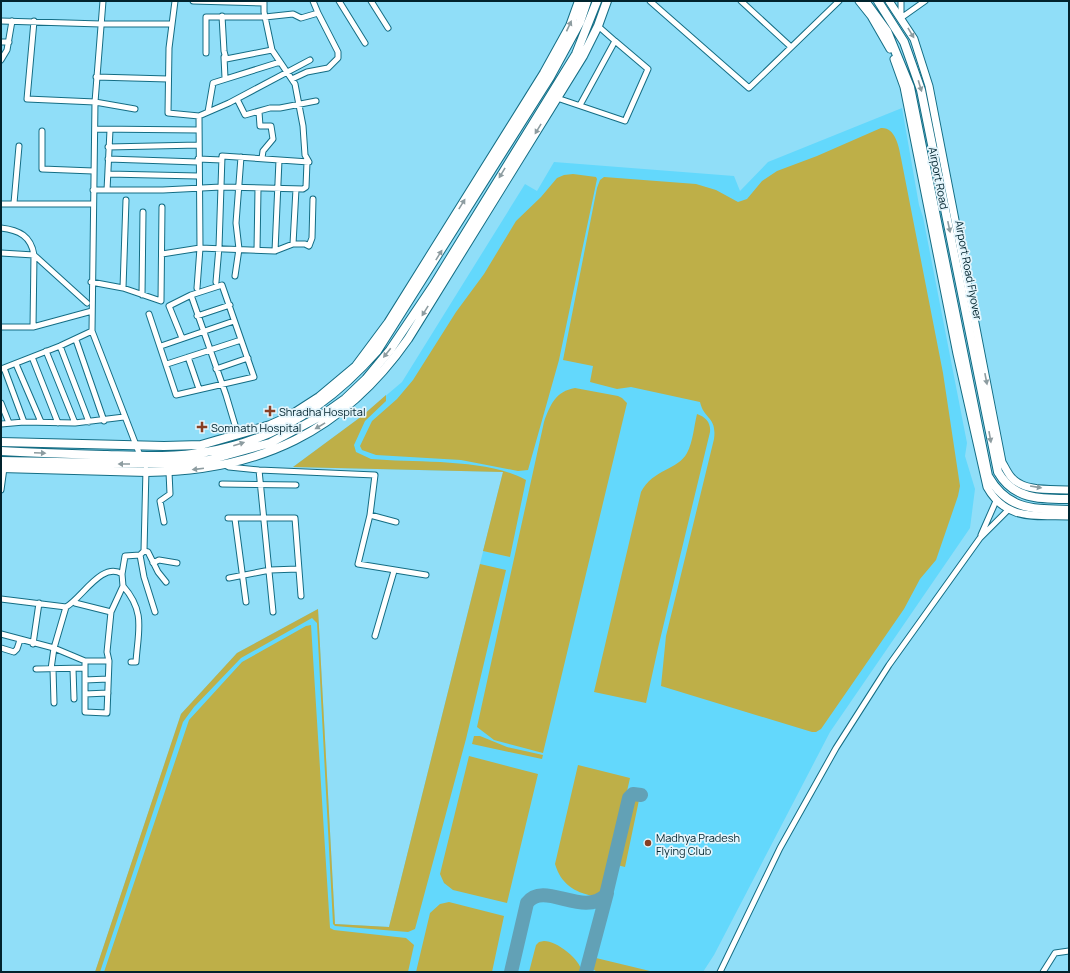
<svg xmlns="http://www.w3.org/2000/svg" width="1070" height="973" font-family="Manrope,sans-serif">
	<style>
		.built { fill: #63d8fc }
		.green { fill: #beaf48 }
		.lines { fill: none; stroke-linecap: round; stroke-linejoin: round }
		.taxiway { stroke: #62a1b6; stroke-width: 14 }
		.street-casing { stroke: #146d84; stroke-width: 7 }
		.secondary-casing { stroke: #146d84; stroke-width: 9 }
		.primary-casing { stroke: #146d84; stroke-width: 10 }
		.street { stroke: #fff; stroke-width: 5 }
		.secondary { stroke: #fff; stroke-width: 7 }
		.primary { stroke: #fff; stroke-width: 8 }
		.oneway { fill: #8d9ca0 }
		.poi-dot { fill: #883f23; stroke: #e3f5fc; stroke-width: 1.5 }
		.labels { text-anchor: middle; dominant-baseline: central; stroke-width: 3.5; stroke-linejoin: round; paint-order: stroke }
		.street-label { font-size: 11px; fill: #01232d; stroke: #e3f5fc }
		.poi-label { font-size: 11px; fill: #01232d; stroke: #e3f5fc; text-anchor: start }
	</style>
	<rect width="100%" height="100%" fill="#90def8"/>
	<!-- built -->
	<path class="built" d="M 902,108 L 919,205 L 923,217 L 967,443 L 965,456 L 975,489 L 970,528 L 830,732 L 714,955 L 703,972 L 95,972 L 181,714 L 237,653 L 318,609 L 335,924 L 389,927 L 503,472 L 293,467 L 362,416 L 402,382 L 525,184 L 537,191 L 554,162 L 734,176 L 740,191 L 768,162 Z"/>
	<!-- green -->
	<path class="green" d="M 881,128 C 895,127 899,146 901,158 L 943,373 L 960,486 L 958,496 L 936,560 L 920,579 L 904,609 L 821,729 L 816,732 L 812,732 L 661,686 L 666,636 L 714,439 C 717,416 704,420 700,402 L 631,387 L 617,389 L 590,382 L 593,366 L 563,360 L 597,188 L 600,180 L 604,177 L 696,184 L 716,190 L 738,202 L 747,199 L 762,181 L 777,171 L 817,156 Z
		M 573,174 L 596,177 L 597,179 L 559,360 L 528,470 L 518,471 L 461,460 L 376,455 L 362,450 L 360,446 L 372,421 L 397,399 L 413,380 L 456,312 L 484,274 L 516,221 L 541,197 L 557,178 L 564,175 Z
		M 575,388 L 618,396 L 622,398 L 627,403 L 543,753 L 494,740 L 477,727 L 544,422 C 550,405 556,391 575,388 Z
		M 386,395 L 386,401 L 365,421 L 354,445 L 356,452 L 371,459 C 417,463 486,458 526,480 L 510,557 L 483,551 L 503,472 L 293,467 L 362,416 Z
		M 697,414 C 706,417 711,423 710,432 L 658,648 L 646,703 L 594,692 L 641,492 C 653,469 678,470 687,453 C 693,442 694,426 697,414 Z
		M 480,564 L 506,570 L 466,739 L 415,929 L 408,932 L 335,926 L 333,924 L 317,623 L 312,618 L 241,658 L 194,707 L 183,722 L 100,972 L 95,972 L 181,714 L 237,653 L 318,609 L 335,924 L 389,927 Z
		M 311,625 L 330,928 L 334,930 L 406,938 L 414,945 L 408,972 L 104,972 L 189,720 L 242,662 L 306,626 Z
		M 474,736 L 480,736 L 507,747 L 543,755 L 542,759 L 472,744 Z
		M 469,756 L 538,774 L 507,903 L 453,890 L 444,883 L 440,874 Z
		M 578,765 L 630,778 L 606,884 L 600,893 L 593,896 C 574,892 561,884 555,864 Z
		M 635,799 L 639,800 L 625,867 L 617,865 L 631,804 Z
		M 449,902 L 504,916 L 492,972 L 416,972 L 430,913 L 440,904 Z
		M 544,941 C 557,941 580,959 582,972 L 529,972 L 536,945 L 539,942 Z
		M 596,958 L 654,972 L 597,972 L 593,969 Z"/>
	<g class="lines">
		<!-- taxiway -->
		<path class="taxiway" d="M 511,972 L 527,903 C 544,880 583,918 606,895 L 629,798 L 633,794 L 641,795
			M 586,972 L 607,893"/>
		<!-- street casing -->
		<g class="street-casing">
			<path id="street" d="M 103,1 L 95,102 L 92,331 L 141,458
				M 175,1 L 169,48 L 168,113 L 199,116
				M 193,1 L 264,3
				M 313,1 L 318,13
				M 339,1 L 365,43
				M 371,1 L 388,28
				M 650,1 L 749,88 L 839,1
				M 741,1 L 791,47
				M 901,1 L 901,18
				M 222,16 L 224,51 L 226,59 L 272,50
				M 901,18 L 925,1
				M 1,21 L 101,24 L 172,24
				M 34,21 L 27,99 L 95,102 L 135,109
				M 1,42 L 9,42
				M 206,53 L 206,17 L 265,17 L 293,14 L 301,18 L 318,13 L 338,52 L 338,58 L 328,68 L 307,72 L 292,79
				M 224,57 L 225,78
				M 1,60 L 7,50 L 12,21
				M 96,77 L 168,79
				M 557,98 L 625,121 L 648,69 L 615,41
				M 237,99 L 245,115 L 270,108 L 280,108 L 316,101
				M 580,105 L 615,41 L 598,26
				M 208,112 L 213,83 L 280,62
				M 259,112 L 260,126 L 271,126 L 273,139 L 263,151 L 262,158
				M 95,129 L 199,130
				M 42,131 L 42,169 L 93,171
				M 108,147 L 199,145
				M 108,159 L 198,162
				M 198,159 L 222,160
				M 108,174 L 198,176
				M 93,190 L 163,190 L 221,187 L 303,189 L 306,187 L 307,162
				M 107,190 L 110,130
				M 14,203 L 19,146
				M 1,204 L 92,204
				M 1,228 C 19,230 31,236 34,255 L 33,327
				M 293,244 L 296,189
				M 257,250 L 258,189
				M 275,251 L 279,160
				M 1,253 L 34,255 L 87,303
				M 162,254 L 200,248 L 275,251 L 293,244 L 305,244 L 309,246 L 312,238 L 313,199
				M 235,276 L 239,249 L 236,223 L 241,157
				M 91,282 L 123,288 L 161,301 L 162,207
				M 216,282 L 219,247 L 222,156 L 309,162 L 305,155 L 303,126 L 295,84 L 272,50 L 264,12 L 264,1
				M 123,288 L 126,200
				M 197,288 L 200,248 L 199,116 L 229,103 L 310,60
				M 142,295 L 143,212
				M 191,295 L 226,395 L 238,435
				M 149,314 L 176,395 L 254,377 L 222,285 L 191,295 L 169,306 L 182,338
				M 197,316 L 230,305
				M 1,327 L 33,327 L 92,311
				M 76,340 L 104,421
				M 60,346 L 89,422
				M 161,346 L 234,321
				M 46,351 L 75,423
				M 32,357 L 58,423
				M 188,357 L 199,389
				M 16,364 L 41,422
				M 167,364 L 241,340
				M 4,368 L 24,422
				M 1,369 L 60,346 L 92,331
				M 216,369 L 248,358
				M 1,403 L 9,423
				M 1,424 L 24,422 L 75,423 L 124,417
				M 225,465 L 229,467 L 259,470 L 375,475 L 370,515 L 358,564 L 426,575
				M 259,470 L 273,612
				M 222,484 L 296,485
				M 1,490 L 4,468
				M 370,515 L 396,522
				M 228,518 L 295,518 L 301,596
				M 235,519 L 246,602
				M 164,522 L 160,501 L 170,494 L 169,472
				M 981,535 L 996,501
				M 144,551 L 148,552 L 158,572 L 166,582
				M 140,555 L 144,577 L 155,612
				M 153,563 L 159,560 L 177,563
				M 122,574 L 125,556 L 140,555 L 144,551 L 146,469
				M 229,578 L 270,570 L 298,569
				M 123,586 C 146,612 138,631 136,662 L 131,662
				M 1,599 L 66,607
				M 75,603 L 111,612
				M 1,634 L 54,648 L 85,661
				M 375,636 L 394,571
				M 33,644 L 39,603
				M 1,648 L 14,652 L 17,649 L 20,640
				M 85,668 L 85,661 L 109,661
				M 36,669 L 85,668 L 85,712 L 107,713 L 109,661 L 107,652 L 111,612 L 123,586 L 122,574 C 102,561 82,598 66,607 L 54,648 L 51,669
				M 53,669 L 54,703
				M 73,669 L 74,699
				M 85,680 L 108,679
				M 85,694 L 108,693
				M 720,972 L 780,848 L 836,748 L 889,665 L 980,538 L 1008,510
				M 1043,972 L 1055,953 L 1069,951"/>
		</g>
		<!-- secondary casing -->
		<g class="secondary-casing">
			<path id="secondary" d="M 859,1 L 871,16 L 890,49
				M 889,1 L 914,39 L 929,86 L 1002,462 C 1005,467 1008,474 1012,478 C 1025,492 1051,489 1069,490
				M 894,59 L 904,87 L 957,354 L 987,487 C 1006,521 1035,515 1069,516"/>
		</g>
		<!-- primary casing -->
		<g class="primary-casing">
			<path id="primary" d="M 865,1 L 887,31 L 910,87 L 988,476 C 1008,511 1034,509 1069,510
				M 878,1 L 904,42 L 921,90 L 998,472 C 1014,500 1041,499 1069,499
				M 1,442 L 164,446 L 201,445 L 270,425 L 288,417 L 319,397 L 356,366 L 388,323 L 544,73 L 570,26 L 579,1
				M 1,451 C 36,453 72,454 107,455 C 140,456 174,458 206,452 C 275,441 332,402 377,351 L 550,77 L 580,22 L 587,1
				M 1,461 L 166,464 L 209,460 L 270,443 L 321,416 L 345,399 L 366,379 L 390,350 L 433,286 L 576,54 L 597,1
				M 1,468 L 147,472 C 259,471 343,432 408,339 L 583,56 L 598,26 L 607,1"/>
		</g>
		<!-- street -->
		<use href="#street" class="street"/>
		<!-- secondary -->
		<use href="#secondary" class="secondary"/>
		<!-- primary -->
		<use href="#primary" class="primary"/>
	</g>
	<!-- one-way arrows -->
	<defs><path id="oneway-solid" d="M-6-.8H1V-3.2L6.5 0L1 3.2V.8H-6Z"/></defs>
	<g class="oneway">
		<use href="#oneway-solid" transform="translate(569 26) rotate(-65)"/>
		<use href="#oneway-solid" transform="translate(911 33) rotate(59)"/>
		<use href="#oneway-solid" transform="translate(920 86) rotate(73)"/>
		<use href="#oneway-solid" transform="translate(538 129) rotate(121)"/>
		<use href="#oneway-solid" transform="translate(502 173) rotate(121)"/>
		<use href="#oneway-solid" transform="translate(462 204) rotate(-58)"/>
		<use href="#oneway-solid" transform="translate(949 227) rotate(78)"/>
		<use href="#oneway-solid" transform="translate(439 255) rotate(-58)"/>
		<use href="#oneway-solid" transform="translate(425 311) rotate(122)"/>
		<use href="#oneway-solid" transform="translate(387 353) rotate(129)"/>
		<use href="#oneway-solid" transform="translate(986 379) rotate(79)"/>
		<use href="#oneway-solid" transform="translate(320 426) rotate(149)"/>
		<use href="#oneway-solid" transform="translate(990 437) rotate(80)"/>
		<use href="#oneway-solid" transform="translate(239 444) rotate(-17)"/>
		<use href="#oneway-solid" transform="translate(40 453) rotate(2)"/>
		<use href="#oneway-solid" transform="translate(124 464) rotate(-180)"/>
		<use href="#oneway-solid" transform="translate(198 469) rotate(173)"/>
		<use href="#oneway-solid" transform="translate(1036 487) rotate(9)"/>
	</g>
	<!-- markers -->
	<g class="poi-dot">
		<path d="M268 405h4v4h4v4h-4v4h-4v-4h-4v-4h4z"/>
		<path d="M200 421h4v4h4v4h-4v4h-4v-4h-4v-4h4z"/>
		<circle cx="648" cy="843" r="4"/>
	</g>
	<g class="labels">
		<!-- street labels -->
		<g class="street-label">
			<text transform="translate(939 178) rotate(79)">Airport Road</text>
			<text transform="translate(969 270) rotate(79)">Airport Road Flyover</text>
		</g>
		<!-- poi labels -->
		<g class="poi-label">
			<text x="279" y="411">Shradha Hospital</text>
			<text x="211" y="427">Somnath Hospital</text>
			<text x="656" y="837">Madhya Pradesh<tspan x="656" dy="13">Flying Club</tspan></text>
		</g>
	</g>
	<!-- border -->
	<rect width="1070" height="973" fill="none" stroke="#01232d" stroke-width="4"/>
</svg>
